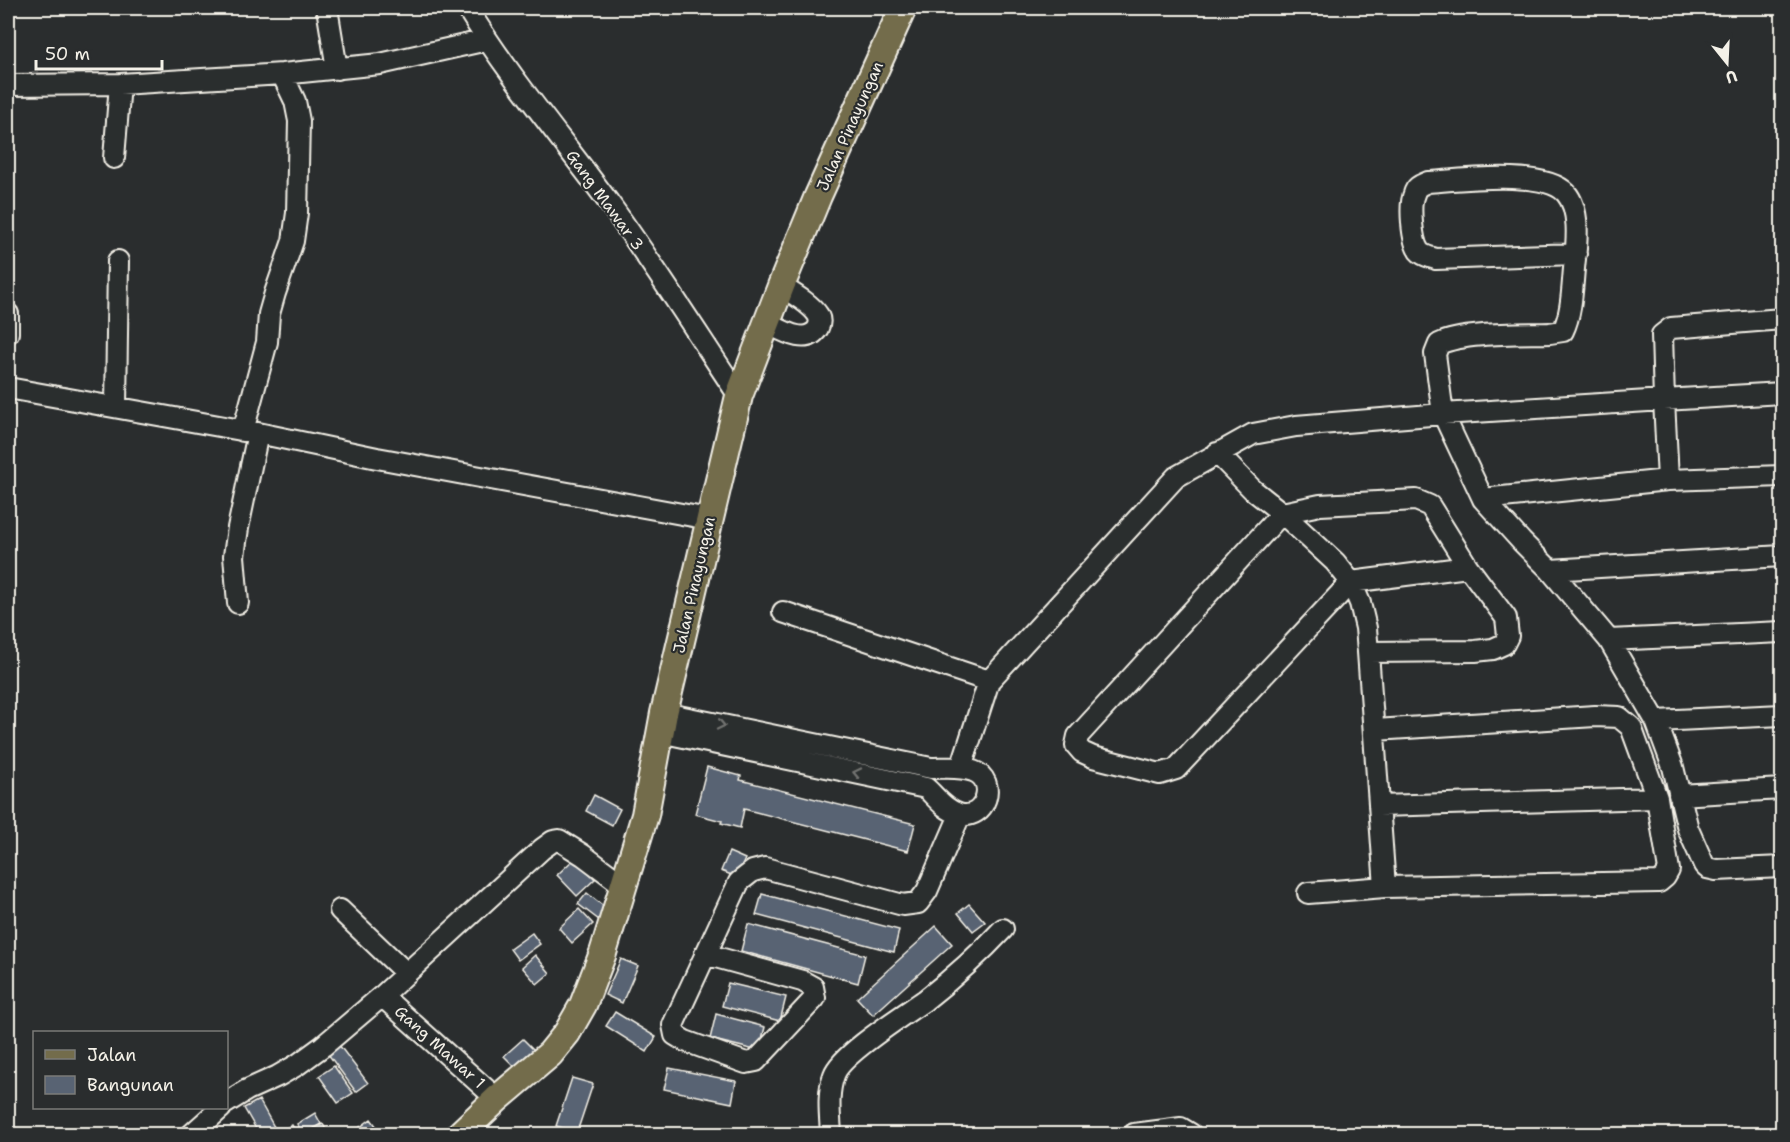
<svg xmlns="http://www.w3.org/2000/svg" width="1790" height="1142" font-family="'Shantell Sans',sans-serif">
	<style>
		.building { fill: #586373; stroke: #f4f1e8; stroke-width: 1.5 }
		.lines { fill: none; stroke-linecap: round; stroke-linejoin: round }
		.minor-casing { stroke: #f4f1e8; stroke-width: 24 }
		.major-casing { stroke: #f4f1e8; stroke-width: 30 }
		.minor { stroke: #2a2d2e; stroke-width: 20 }
		.major { stroke: #736c4b; stroke-width: 26 }
		.oneway { stroke: #71726f }
		.labels { text-anchor: middle; dominant-baseline: central; stroke-width: 4.5; stroke-linejoin: round; paint-order: stroke }
		.street-label { font-size: 16px; fill: #f4f1e8; stroke: #2a2d2e }
	</style>
	<rect width="100%" height="100%" fill="#2a2d2e"/>
	<filter id="ink" filterUnits="userSpaceOnUse"><feTurbulence type="fractalNoise" baseFrequency=".0167" numOctaves="2"/><feDisplacementMap in="SourceGraphic" scale="12" xChannelSelector="R" yChannelSelector="G"/><feConvolveMatrix kernelMatrix="1 2 1 2 8 2 1 2 1" color-interpolation-filters="sRGB"/></filter>
	<g filter="url(#ink)">
		<!-- building -->
		<path class="building" d="M 707,767 L 741,776 L 740,780 L 915,824 L 908,851 L 744,809 L 740,828 L 721,823 L 722,821 L 695,814 Z
			M 594,795 L 620,809 L 612,825 L 586,811 Z
			M 729,852 L 745,859 L 737,877 L 721,871 Z
			M 575,858 L 595,879 L 577,896 L 557,875 Z
			M 587,893 L 607,909 L 599,920 L 578,904 Z
			M 762,894 L 899,930 L 894,952 L 756,915 Z
			M 969,904 L 985,922 L 973,931 L 958,913 Z
			M 579,909 L 593,924 L 572,943 L 559,928 Z
			M 748,924 L 865,955 L 858,983 L 741,951 Z
			M 936,926 L 952,944 L 873,1015 L 857,998 Z
			M 532,933 L 540,944 L 518,960 L 510,949 Z
			M 535,955 L 550,973 L 537,984 L 522,967 Z
			M 621,959 L 638,966 L 622,1003 L 605,995 Z
			M 728,983 L 786,997 L 780,1021 L 722,1006 Z
			M 615,1012 L 656,1037 L 647,1052 L 606,1026 Z
			M 716,1014 L 765,1027 L 759,1051 L 710,1039 Z
			M 523,1039 L 534,1050 L 515,1067 L 504,1056 Z
			M 339,1045 L 368,1083 L 356,1092 L 328,1054 Z
			M 334,1066 L 353,1093 L 338,1103 L 319,1076 Z
			M 669,1068 L 736,1081 L 732,1103 L 664,1089 Z
			M 572,1078 L 593,1084 L 577,1132 L 556,1126 Z
			M 259,1100 L 274,1127 L 261,1134 L 259,1134 L 244,1108 Z
			M 315,1113 L 321,1124 L 303,1134 L 297,1124 Z
			M 371,1119 L 382,1134 L 364,1134 L 359,1128 Z
			M 323,1124 L 328,1134 L 303,1134 Z
			M 292,1125 L 297,1134 L 275,1134 Z"/>
		<g class="lines">
			<!-- minor casing -->
			<g class="minor-casing">
				<path id="minor" d="M 327,8 L 337,69
					M 467,8 C 510,78 563,140 612,207 C 656,268 697,333 739,396
					M 8,85 L 120,84 L 282,74 L 380,64 L 487,40
					M 114,158 L 120,84
					M 1576,254 L 1436,259 C 1430,257 1423,256 1419,251 C 1412,241 1409,205 1414,194 C 1416,186 1421,185 1428,182 C 1459,180 1545,169 1566,193 C 1580,209 1577,240 1575,259 C 1572,283 1573,310 1563,331 L 1550,333 C 1521,334 1464,332 1439,344 L 1435,354 L 1443,414 L 1483,499 L 1522,542 L 1550,570 L 1609,640 L 1656,721 L 1673,767 L 1688,829 L 1704,865 L 1707,868 L 1716,870 L 1782,867
					M 8,314 L 8,333
					M 767,323 C 780,329 806,347 818,328 C 820,324 820,319 818,315 C 811,304 792,293 781,286
					M 8,388 L 258,433 L 377,458 L 709,519
					M 116,407 L 118,261
					M 243,431 L 267,342 L 269,314 L 275,293 L 293,241 L 297,213 L 299,121 L 295,101 L 282,74
					M 1217,453 L 1253,490 L 1282,513 L 1335,562 L 1351,582 L 1360,603 L 1366,628 L 1368,652 L 1385,887
					M 1668,480 L 1664,400 L 1782,393
					M 1483,499 L 1668,480 L 1782,476
					M 1550,570 L 1782,556
					M 238,603 L 234,556 L 238,528 L 258,433
					M 783,612 L 989,681
					M 1609,640 L 1782,632
					M 1368,652 L 1475,651 L 1493,649 L 1504,644 L 1508,636 L 1506,618 L 1468,567 L 1430,506 L 1416,500 L 1320,505 L 1282,513 L 1078,736 L 1076,745 L 1082,752 L 1093,757 L 1160,774 L 1176,769 L 1351,582 L 1468,567
					M 1656,721 L 1782,715
					M 660,732 L 926,788 C 936,797 945,810 959,814 C 985,822 999,780 973,771 C 960,766 944,768 931,768 L 664,713
					M 961,768 L 989,681 L 1176,477 L 1253,434 L 1296,426 L 1443,414 L 1664,400 L 1662,335 L 1671,328 L 1782,319
					M 1679,795 L 1782,789
					M 1379,806 L 1657,798
					M 1308,893 L 1385,887 L 1659,882 L 1665,877 L 1669,870 L 1657,798 L 1631,727 L 1619,717 L 1595,716 L 1375,730
					M 340,910 L 406,973
					M 705,954 L 802,981 L 813,987 L 815,998 L 756,1061 L 746,1063 L 685,1041 L 675,1035 L 673,1025 L 739,882 L 753,871 L 765,868 L 903,905 L 918,903 L 927,891 L 960,815
					M 382,996 L 497,1099
					M 226,1103 L 247,1090 L 278,1076 L 297,1065 L 323,1046 L 382,996 L 542,849 L 553,841 L 559,840 L 583,855 L 623,885
					M 192,1134 L 221,1108
					M 831,1134 C 830,1115 827,1094 834,1075 C 841,1054 904,1015 925,1000 C 953,978 979,955 1003,929
					M 1134,1134 L 1181,1128 L 1191,1134"/>
			</g>
			<!-- major casing -->
			<g class="major-casing">
				<path id="major" d="M 460,1134 L 497,1099 L 550,1054 L 567,1033 L 583,1005 L 603,953 L 645,815 L 664,713 L 739,396 L 781,286 L 818,196 L 903,8"/>
			</g>
			<!-- minor -->
			<use href="#minor" class="minor"/>
			<!-- major -->
			<use href="#major" class="major"/>
		</g>
		<!-- one-way arrows -->
		<defs><path id="oneway-chevron" d="M-2-3.5L2.5 0L-2 3.5" fill="none" stroke-width="1.6" stroke-linecap="round" stroke-linejoin="round" transform="scale(1.5)"/></defs>
		<g class="oneway">
			<use href="#oneway-chevron" transform="translate(721 725) rotate(12)"/>
			<use href="#oneway-chevron" transform="translate(857 773) rotate(-168)"/>
		</g>
	</g>
	<g class="labels">
		<!-- street labels -->
		<g class="street-label">
			<text transform="translate(850 126) rotate(-66)">Jalan Pinayungan</text>
			<text transform="translate(605 200) rotate(54)">Gang Mawar 3</text>
			<text transform="translate(694 585) rotate(-77)">Jalan Pinayungan</text>
			<text transform="translate(440 1047) rotate(42)">Gang Mawar 1</text>
		</g>
	</g>
	<!-- margin -->
	<rect width="1790" height="1142" fill="none" stroke="#2a2d2e" stroke-width="30"/>
	<rect x="15" y="15" width="1760" height="1112" fill="none" stroke="#f4f1e8" stroke-width="2" filter="url(#ink)"/>
	<!-- legend -->
	<rect x="33" y="1031" width="195" height="78" fill="#2a2d2e" stroke="#7b7b78" stroke-width="1.5"/>
	<rect x="45" y="1050" width="30" height="9" fill="#736c4b" stroke="#7b7b78" stroke-width="1.5"/>
	<text x="87" y="1061" font-size="18" fill="#f4f1e8">Jalan</text>
	<rect x="45" y="1076" width="30" height="18" fill="#586373" stroke="#7b7b78" stroke-width="1.5"/>
	<text x="87" y="1091" font-size="18" fill="#f4f1e8">Bangunan</text>
	<!-- north arrow -->
	<g transform="translate(1727 63) rotate(162)" stroke="#2a2d2e" stroke-width="4.5" paint-order="stroke">
	<path d="M0-4.5L10 22L0 15L-10 22Z" fill="#f4f1e8"/>
	<text y="-9" font-size="16" font-weight="bold" text-anchor="middle" fill="#f4f1e8">U</text>
	</g>
	<!-- scale -->
	<path d="M36 60v9h126v-9" fill="none" stroke="#f4f1e8" stroke-width="3"/>
	<text x="45" y="60" font-size="18" fill="#f4f1e8" stroke="#2a2d2e" stroke-width="4.5" paint-order="stroke">50 m</text>
</svg>
